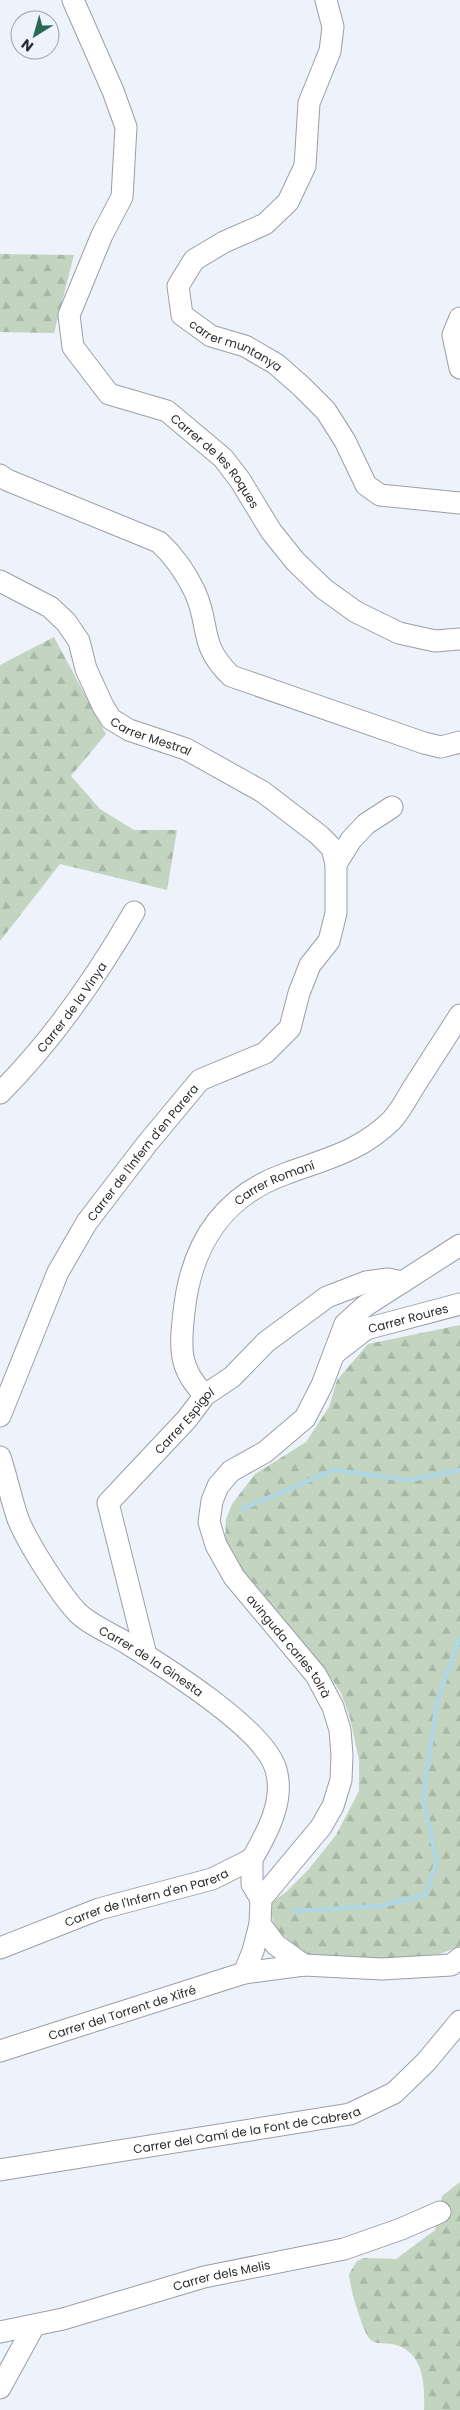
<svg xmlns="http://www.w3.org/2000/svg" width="460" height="2410" font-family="Poppins,sans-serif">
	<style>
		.forest { fill: url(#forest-firs) }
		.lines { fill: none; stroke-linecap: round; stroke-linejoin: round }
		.stream { stroke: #afd8e4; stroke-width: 4.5 }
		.minor-casing { stroke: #9a9fa7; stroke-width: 23 }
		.minor { stroke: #fff; stroke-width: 21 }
		.labels { text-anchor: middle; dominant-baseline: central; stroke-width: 5; stroke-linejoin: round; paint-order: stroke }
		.street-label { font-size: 12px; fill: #2a2c2f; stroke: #edf2fb }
	</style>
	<defs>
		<pattern id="forest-firs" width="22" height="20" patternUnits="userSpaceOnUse" patternTransform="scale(1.25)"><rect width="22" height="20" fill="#c3d5c1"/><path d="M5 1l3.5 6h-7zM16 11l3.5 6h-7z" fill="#a8b7a6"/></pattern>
	</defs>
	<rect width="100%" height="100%" fill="#edf2fb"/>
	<!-- forest -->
	<path class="forest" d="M 0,254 L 74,255 L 54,333 L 0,332 Z
		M 54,637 L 106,734 L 71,776 L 100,809 L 134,830 L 177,830 L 167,890 L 60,864 L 0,941 L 0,665 Z
		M 460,1325 L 460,1946 L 425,1960 L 308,1955 L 276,1930 L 268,1905 L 286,1892 L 308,1870 L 336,1835 L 359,1791 L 359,1760 L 350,1718 L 341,1693 L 331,1678 L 262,1603 L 225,1544 L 226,1519 L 232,1504 L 255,1474 L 306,1442 L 329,1407 L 337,1380 L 368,1344 Z
		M 460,2182 L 460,2410 L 424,2410 C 425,2385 424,2350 392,2344 C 385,2343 376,2345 370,2339 C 363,2333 349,2285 349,2274 L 357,2261 L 364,2258 L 396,2259 L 435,2230 L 442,2196 Z"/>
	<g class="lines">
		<!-- stream -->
		<path class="stream" d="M 242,1509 L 334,1470 L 409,1480 L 460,1470
			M 294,1911 L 380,1906 L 425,1895 L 437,1861 L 423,1799 L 437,1702 L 460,1637"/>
		<!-- minor casing -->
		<g class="minor-casing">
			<g id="minor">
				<path id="s1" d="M 73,0 L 113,91 L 126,127 L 122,197 L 102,235 L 69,315 L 73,347 L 109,394 L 167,411 L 223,458 L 240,480 L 271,531 L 295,561 L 324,589 L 356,612 L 399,633 L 435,641 L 460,639"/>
				<path id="s2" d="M 326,0 L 333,27 L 330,51 L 309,103 L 305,166 L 288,202 L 265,224 L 224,242 L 194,260 L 178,286 L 182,315 L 211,336 L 245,346 L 276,364 L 301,386 L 326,411 L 345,441 L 366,485 L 380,495 L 460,503"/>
				<path d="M 460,318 L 453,335 L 460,368"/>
				<path d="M 0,475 L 7,480 L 159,542 C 174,556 186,573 195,592 C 211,628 198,644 231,676 L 424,743 L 441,747 L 460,742"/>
				<path id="s3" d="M 0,581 L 50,607 L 66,622 L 79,641 L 86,669 L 103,706 L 111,719 L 129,730 L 186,749 L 263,792 L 319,835 L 332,848 L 336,864"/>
				<path id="s4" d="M 0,1093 C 53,1040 97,976 134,912"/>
				<path id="s5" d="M 460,1245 L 365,1306 L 345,1324 L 322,1385 L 305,1418 L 265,1452 L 231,1471 L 218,1486 L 212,1501 L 209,1522 L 216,1545 L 234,1577 L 316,1675 L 333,1707 L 340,1730 L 342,1755 L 341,1780 L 333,1806 L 321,1827 L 261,1899 L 260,1924 L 276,1945 L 304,1965 L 382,1969 L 451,1965 L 460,1958"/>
				<path id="s6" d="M 334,1354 L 366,1329 L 460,1304"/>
				<path id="s7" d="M 205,1395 C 178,1369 180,1347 184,1312 C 191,1246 221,1197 285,1174 C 325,1159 360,1152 392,1120 C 401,1110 408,1096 415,1085 C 430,1062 445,1038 460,1015"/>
				<path id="s8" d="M 0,1416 L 58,1272 L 87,1222 L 146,1145 L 200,1080 L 265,1053 L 290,1028 L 299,993 L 310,965 L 329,941 L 336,913 L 336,864 L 351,840 L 366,824 L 392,807"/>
				<path id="s9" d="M 0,1457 C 7,1478 11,1499 18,1519 C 27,1542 60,1594 77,1612 C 88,1624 114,1635 128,1644 C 165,1667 266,1730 276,1770 C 285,1801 267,1833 252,1859"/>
				<path id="s10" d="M 146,1655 L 108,1503 L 187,1419 L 205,1395 L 232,1377 L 266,1342 L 327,1297 L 366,1282 L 388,1279 L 403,1282"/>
				<path d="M 252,1859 L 252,1884 L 261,1899"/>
				<path id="s11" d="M 0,1948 L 99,1909 L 212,1879 L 252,1859"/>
				<path d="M 244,1973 L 253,1951 L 260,1924"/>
				<path id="s12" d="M 0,2051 L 244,1973 L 304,1965"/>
				<path id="s13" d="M 0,2170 L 350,2114 L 394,2093 L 426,2062 L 460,2021"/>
				<path id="s14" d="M 0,2332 L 63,2319 L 204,2277 L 344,2249 L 401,2229 L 440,2212"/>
				<path d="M 0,2388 L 34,2326"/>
			</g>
		</g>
		<!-- minor -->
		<use href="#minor" class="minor"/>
	</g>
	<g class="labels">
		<!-- street labels -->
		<g class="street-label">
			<text stroke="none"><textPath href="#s2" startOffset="445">carrer muntanya</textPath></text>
			<text stroke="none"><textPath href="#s1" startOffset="559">Carrer de les Roques</textPath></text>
			<text stroke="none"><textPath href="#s3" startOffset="230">Carrer Mestral</textPath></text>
			<text stroke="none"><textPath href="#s4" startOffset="112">Carrer de la Vinya</textPath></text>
			<text stroke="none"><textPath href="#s8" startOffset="302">Carrer de l'Infern d'en Parera</textPath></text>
			<text stroke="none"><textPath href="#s7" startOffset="258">Carrer Romaní</textPath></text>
			<text stroke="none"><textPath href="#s6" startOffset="84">Carrer Roures</textPath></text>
			<text stroke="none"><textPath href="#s10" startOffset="269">Carrer Espigol</textPath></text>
			<text stroke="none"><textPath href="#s5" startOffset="540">avinguda carles tolrà</textPath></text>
			<text stroke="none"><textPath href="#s9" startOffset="264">Carrer de la Ginesta</textPath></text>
			<text stroke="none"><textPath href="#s11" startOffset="155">Carrer de l'Infern d'en Parera</textPath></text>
			<text stroke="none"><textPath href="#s12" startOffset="128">Carrer del Torrent de Xifré</textPath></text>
			<text stroke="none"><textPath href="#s13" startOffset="250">Carrer del Camí de la Font de Cabrera</textPath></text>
			<text stroke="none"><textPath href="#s14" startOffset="229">Carrer dels Melis</textPath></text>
		</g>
	</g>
	<!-- north arrow -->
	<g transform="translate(35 35) rotate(217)"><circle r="24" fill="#edf2fb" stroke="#9fa3a9"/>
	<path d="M0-4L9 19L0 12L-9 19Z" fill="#296855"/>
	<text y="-8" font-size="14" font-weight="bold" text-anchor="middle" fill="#2a2c2f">N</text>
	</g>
</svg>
